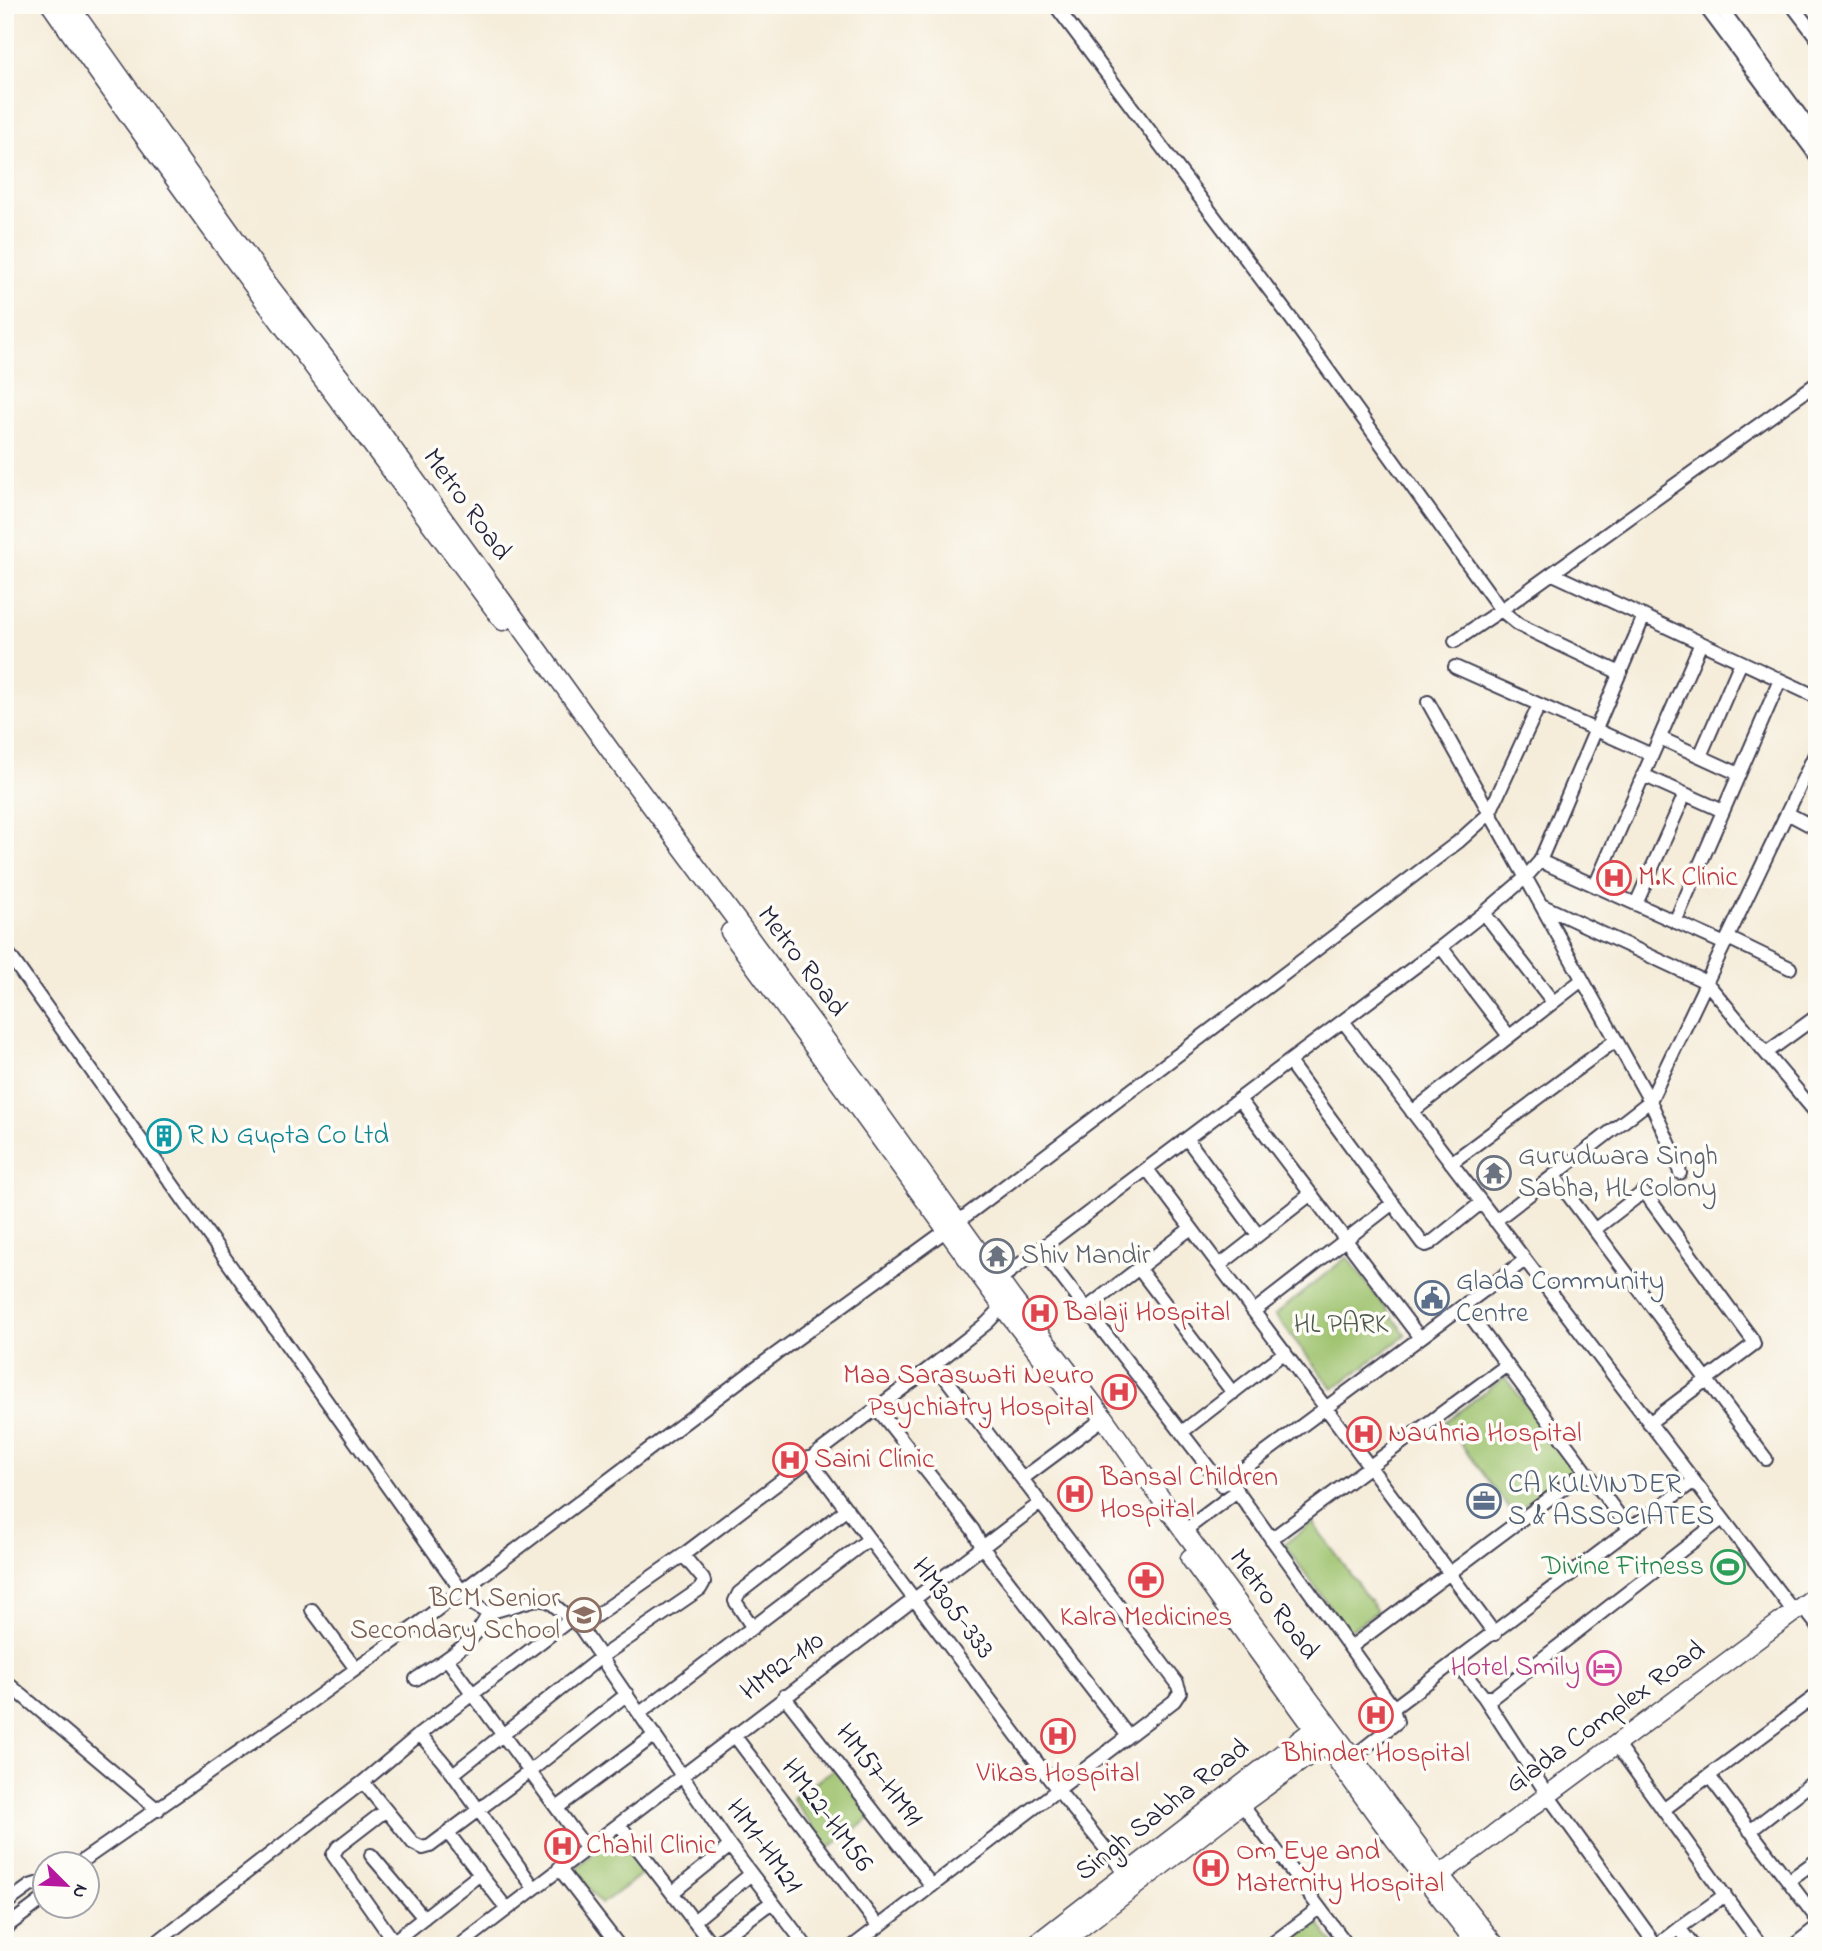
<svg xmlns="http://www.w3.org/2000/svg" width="1822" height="1951" font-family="'Indie Flower',sans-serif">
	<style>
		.green { fill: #9fc36e; stroke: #607254; stroke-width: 2 }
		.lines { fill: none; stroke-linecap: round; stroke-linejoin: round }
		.street-casing { stroke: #424053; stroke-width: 16 }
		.secondary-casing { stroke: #424053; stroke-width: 21 }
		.street { stroke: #fff; stroke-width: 12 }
		.secondary { stroke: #fff; stroke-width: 18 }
		.labels { text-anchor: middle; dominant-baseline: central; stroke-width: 7; stroke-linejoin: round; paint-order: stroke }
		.street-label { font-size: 28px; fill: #22223b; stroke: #fdfcf7 }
		.health-label { font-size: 28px; fill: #be3a42; stroke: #fdfcf7; text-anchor: start }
		.culture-label { font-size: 28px; fill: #0d838f; stroke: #fdfcf7; text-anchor: start }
		.worship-label { font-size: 28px; fill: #5b616d; stroke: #fdfcf7; text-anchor: start }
		.service-label { font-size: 28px; fill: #4e5e75; stroke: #fdfcf7; text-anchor: start }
		.park-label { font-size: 28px; fill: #4e5a4d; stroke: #fdfcf7 }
		.leisure-label { font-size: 28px; fill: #27864d; stroke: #fdfcf7; text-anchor: end }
		.education-label { font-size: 28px; fill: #785e54; stroke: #fdfcf7; text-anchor: end }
		.hotel-label { font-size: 28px; fill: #b23c85; stroke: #fdfcf7; text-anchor: end }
	</style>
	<rect width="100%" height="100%" fill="#fdfcf7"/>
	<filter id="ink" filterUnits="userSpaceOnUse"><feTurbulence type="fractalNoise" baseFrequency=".0143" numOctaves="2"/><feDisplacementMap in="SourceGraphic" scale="14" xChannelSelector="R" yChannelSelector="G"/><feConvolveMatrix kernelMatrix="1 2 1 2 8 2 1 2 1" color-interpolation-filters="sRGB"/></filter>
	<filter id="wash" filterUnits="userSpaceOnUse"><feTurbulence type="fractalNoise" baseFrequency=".00686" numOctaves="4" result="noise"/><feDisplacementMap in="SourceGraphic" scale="28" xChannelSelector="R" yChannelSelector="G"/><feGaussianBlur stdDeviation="1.57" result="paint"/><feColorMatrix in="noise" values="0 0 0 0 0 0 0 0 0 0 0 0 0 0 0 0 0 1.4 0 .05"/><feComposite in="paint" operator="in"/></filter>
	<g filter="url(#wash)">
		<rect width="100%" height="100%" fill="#f5ecd9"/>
		<!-- green -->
		<path class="green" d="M 1347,1257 L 1406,1335 L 1333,1389 L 1275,1315 Z
			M 1505,1377 L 1574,1469 L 1513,1514 L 1445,1422 Z
			M 1313,1523 L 1377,1611 L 1348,1632 L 1284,1544 Z
			M 836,1768 L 872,1817 L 828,1848 L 792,1798 Z
			M 625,1829 L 653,1866 L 601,1904 L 574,1870 Z
			M 1316,1921 L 1336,1946 L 1284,1946 Z"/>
	</g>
	<g filter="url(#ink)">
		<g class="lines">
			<!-- street casing -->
			<g class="street-casing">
				<path id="street" d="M 1055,5 L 1292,320 L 1501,610 L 1817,383
					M 1704,5 L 1817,157
					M 1719,5 L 1817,138
					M 1792,5 L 1817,38
					M 1553,574 L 1817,697
					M 1455,641 L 1501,610 L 1519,625 L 1620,673
					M 1455,667 L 1652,755
					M 1428,702 L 1650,1101 L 1675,1156 L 1680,1173
					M 1660,738 L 1739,774
					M 1700,756 L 1741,662
					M 1643,775 L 1723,811
					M 1787,813 L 1817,829
					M 1540,861 L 1725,944
					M 1595,886 L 1701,643
					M 1636,904 L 1685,794
					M 1541,905 L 1706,982 L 1817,1114
					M 1484,913 L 1553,1002
					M 1675,922 L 1780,680
					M 1728,938 L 1790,968
					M 1441,947 L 1509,1036
					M 5,949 L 461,1590 L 474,1605 L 488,1613 L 536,1599 L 549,1601 L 580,1627 L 730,1846 L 806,1946
					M 1343,1021 L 1794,1612
					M 1766,1053 L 1817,1016
					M 1289,1062 L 1422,1243 L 1426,1245 L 1431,1243 L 1481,1203
					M 1239,1099 L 1420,1338
					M 1412,1112 L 1582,980
					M 1187,1139 L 1258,1235
					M 1451,1163 L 1616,1040
					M 1147,1169 L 1495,1634
					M 1554,1176 L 1766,1459
					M 1495,1221 L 1650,1101 L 1817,750
					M 1594,1230 L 1642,1193 L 1648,1197 L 1752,1339 L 1754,1344 L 1649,1423
					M 1040,1249 L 1222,1485 L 1525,1260
					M 1220,1265 L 1311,1194
					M 1139,1269 L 1233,1393
					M 999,1280 L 1441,947 L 1484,913 L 1525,878 L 1540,861 L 1644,616
					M 1463,1306 L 1630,1530
					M 1087,1308 L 1191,1228
					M 1254,1311 L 1393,1203
					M 876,1407 L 973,1530 L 982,1547 L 1128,1736
					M 1182,1432 L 1285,1352
					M 808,1458 L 1057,1789 L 1131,1880
					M 1022,1479 L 1104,1418
					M 1229,1480 L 1390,1703 L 1396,1706 L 1694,1481
					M 1184,1531 L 1237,1491
					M 1271,1539 L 1507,1365
					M 1802,1606 L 1817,1625
					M 312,1610 L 356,1669
					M 580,1627 L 683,1555 L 935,1364 L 987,1323 L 1008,1301
					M 753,1628 L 735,1601 L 739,1593 L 847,1509
					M 1351,1647 L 1586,1471
					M 447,1659 L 586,1848
					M 1456,1663 L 1484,1697 L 1493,1697 L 1722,1519
					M 416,1679 C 441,1662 478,1642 488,1613
					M 5,1681 L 158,1810
					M 784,1696 L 932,1886
					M 1484,1697 L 1547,1794 L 1656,1945
					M 640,1713 L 869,1539
					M 420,1734 L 453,1774 L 534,1888
					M 734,1735 L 878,1926
					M 1616,1744 L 1761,1946
					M 1353,1757 L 1397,1722 L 1392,1706
					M 453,1774 L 601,1657 L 700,1589 L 704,1582 L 703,1579 L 683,1555
					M 1709,1776 L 1817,1919
					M 363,1782 L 413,1843 L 423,1848 L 430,1846 L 529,1772 L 627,1694
					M 1237,1798 L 1348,1946
					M 557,1808 L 655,1735
					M 386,1810 L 338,1847 L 333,1855 L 397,1946
					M 1663,1810 L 1817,1695
					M 619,1824 L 713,1946
					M 1750,1831 L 1817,1779
					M 448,1833 L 507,1909
					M 371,1855 L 424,1918
					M 78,1864 L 309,1703 L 414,1627 L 758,1367 L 959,1221 L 1458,842 L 1489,814 L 1539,705
					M 559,1868 L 619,1946
					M 1788,1881 L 1817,1860
					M 672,1893 L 730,1846
					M 5,1904 L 30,1886 L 46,1881
					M 694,1921 L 751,1874
					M 5,1928 L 46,1897
					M 1679,1928 L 1725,1895
					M 394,1941 L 480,1874
					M 713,1945 L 772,1902
					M 152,1946 L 363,1782 L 420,1734 L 571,1619
					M 459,1946 L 1039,1504
					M 853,1946 L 1174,1701 L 1180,1692 L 1177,1683 L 935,1364
					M 1269,1946 L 1319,1908
					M 1656,1946 L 1679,1928 L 1693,1946
					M 1793,1946 L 1817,1927"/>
			</g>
			<!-- secondary casing -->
			<g class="secondary-casing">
				<path id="secondary" d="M 51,5 C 196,215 352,416 503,621
					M 69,5 L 261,275 L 359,402 L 620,764 L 860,1086 L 1012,1298 L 1104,1418 L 1184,1531 L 1440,1875 L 1496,1946
					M 730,932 L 1002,1306 L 1077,1403
					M 1190,1558 L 1395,1840 L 1478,1946
					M 1432,1881 L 1817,1595
					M 1033,1946 L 1324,1721
					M 1057,1946 L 1242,1804 L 1334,1737"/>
			</g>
			<!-- street -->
			<use href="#street" class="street"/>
			<!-- secondary -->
			<use href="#secondary" class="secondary"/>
		</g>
	</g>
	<!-- icons -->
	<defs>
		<g id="hospital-ring" transform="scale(1.75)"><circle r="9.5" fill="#fdfcf7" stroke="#e0444e" stroke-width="1.5"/><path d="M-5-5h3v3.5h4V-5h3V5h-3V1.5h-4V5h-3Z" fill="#e0444e"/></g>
		<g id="building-ring" transform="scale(1.75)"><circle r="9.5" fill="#fdfcf7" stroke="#0f9aa8" stroke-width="1.5"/><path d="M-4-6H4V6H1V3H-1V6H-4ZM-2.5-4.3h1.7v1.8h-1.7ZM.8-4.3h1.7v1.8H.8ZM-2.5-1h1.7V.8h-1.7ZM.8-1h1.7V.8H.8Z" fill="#0f9aa8"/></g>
		<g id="temple-ring" transform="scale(1.75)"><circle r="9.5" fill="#fdfcf7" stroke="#6b7280" stroke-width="1.5"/><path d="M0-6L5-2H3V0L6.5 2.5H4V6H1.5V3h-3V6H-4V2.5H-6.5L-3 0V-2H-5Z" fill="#6b7280"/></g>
		<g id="civic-ring" transform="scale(1.75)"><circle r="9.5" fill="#fdfcf7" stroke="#5c6f8a" stroke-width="1.5"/><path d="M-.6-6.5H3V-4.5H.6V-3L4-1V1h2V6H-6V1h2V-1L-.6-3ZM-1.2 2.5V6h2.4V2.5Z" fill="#5c6f8a"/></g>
		<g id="office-ring" transform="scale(1.75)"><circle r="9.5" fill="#fdfcf7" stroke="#5c6f8a" stroke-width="1.5"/><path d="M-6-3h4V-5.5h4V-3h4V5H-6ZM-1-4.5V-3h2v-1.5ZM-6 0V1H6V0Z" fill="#5c6f8a"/></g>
		<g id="stadium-ring" transform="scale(1.75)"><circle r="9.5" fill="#fdfcf7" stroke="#2e9e5b" stroke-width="1.5"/><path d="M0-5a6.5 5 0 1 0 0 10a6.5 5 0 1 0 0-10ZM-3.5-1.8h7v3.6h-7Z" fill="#2e9e5b"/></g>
		<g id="pharmacy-ring" transform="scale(1.75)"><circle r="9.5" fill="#fdfcf7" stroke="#e0444e" stroke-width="1.5"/><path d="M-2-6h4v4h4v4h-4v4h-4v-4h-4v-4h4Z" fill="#e0444e"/></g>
		<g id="school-ring" transform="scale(1.75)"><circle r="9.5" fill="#fdfcf7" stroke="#8d6e63" stroke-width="1.5"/><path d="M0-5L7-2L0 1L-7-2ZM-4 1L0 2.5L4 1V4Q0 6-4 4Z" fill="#8d6e63"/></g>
		<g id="hotel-ring" transform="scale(1.75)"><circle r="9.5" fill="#fdfcf7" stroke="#d1479c" stroke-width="1.5"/><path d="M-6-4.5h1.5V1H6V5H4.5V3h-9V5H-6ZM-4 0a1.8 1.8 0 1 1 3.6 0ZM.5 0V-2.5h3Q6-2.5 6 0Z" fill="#d1479c"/></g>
	</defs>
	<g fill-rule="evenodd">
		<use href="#hospital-ring" x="1614" y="878"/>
		<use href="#building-ring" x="164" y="1136"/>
		<use href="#temple-ring" x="1494" y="1173"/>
		<use href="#temple-ring" x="997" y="1256"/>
		<use href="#civic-ring" x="1432" y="1298"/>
		<use href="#hospital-ring" x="1040" y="1313"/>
		<use href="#hospital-ring" x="1119" y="1392"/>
		<use href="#hospital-ring" x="1364" y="1434"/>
		<use href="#hospital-ring" x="790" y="1460"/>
		<use href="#hospital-ring" x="1075" y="1494"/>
		<use href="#office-ring" x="1484" y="1501"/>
		<use href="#stadium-ring" x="1728" y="1567"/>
		<use href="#pharmacy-ring" x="1146" y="1580"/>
		<use href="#school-ring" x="584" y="1615"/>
		<use href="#hotel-ring" x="1604" y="1668"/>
		<use href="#hospital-ring" x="1376" y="1715"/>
		<use href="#hospital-ring" x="1058" y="1736"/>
		<use href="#hospital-ring" x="562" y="1846"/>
		<use href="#hospital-ring" x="1211" y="1868"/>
	</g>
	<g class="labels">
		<!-- street labels -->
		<g class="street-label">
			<text transform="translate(466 505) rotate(54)">Metro Road</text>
			<text transform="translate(801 962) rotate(53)">Metro Road</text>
			<text transform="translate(1273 1605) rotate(53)">Metro Road</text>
			<text transform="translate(952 1609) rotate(53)">HM305-333</text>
			<text transform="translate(783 1667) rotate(-37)">HM92-110</text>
			<text transform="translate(1606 1718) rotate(-36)">Glada Complex Road</text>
			<text transform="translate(878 1776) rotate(52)">HM57-HM91</text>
			<text transform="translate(1163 1811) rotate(-38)">Singh Sabha Road</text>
			<text transform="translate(826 1816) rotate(53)">HM22-HM56</text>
			<text transform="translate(763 1847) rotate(54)">HM1-HM21</text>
		</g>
		<!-- health labels -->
		<g class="health-label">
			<text x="1638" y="878">M.K Clinic</text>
			<text x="1064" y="1313">Balaji Hospital</text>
			<text x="1094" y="1376" text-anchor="end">Maa Saraswati Neuro<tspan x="1094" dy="32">Psychiatry Hospital</tspan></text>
			<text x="1388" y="1434">Nauhria Hospital</text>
			<text x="814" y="1460">Saini Clinic</text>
			<text x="1100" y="1478">Bansal Children<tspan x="1100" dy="32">Hospital</tspan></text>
			<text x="1146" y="1618" text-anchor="middle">Kalra Medicines</text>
			<text x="1376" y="1754" text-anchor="middle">Bhinder Hospital</text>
			<text x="1058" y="1774" text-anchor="middle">Vikas Hospital</text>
			<text x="586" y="1846">Chahil Clinic</text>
			<text x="1236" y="1852">Om Eye and<tspan x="1236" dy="32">Maternity Hospital</tspan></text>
		</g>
		<!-- culture labels -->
		<g class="culture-label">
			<text x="188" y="1136">R N Gupta Co Ltd</text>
		</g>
		<!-- worship labels -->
		<g class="worship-label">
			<text x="1518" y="1157">Gurudwara Singh<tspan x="1518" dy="32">Sabha, HL Colony</tspan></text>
			<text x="1021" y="1256">Shiv Mandir</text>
		</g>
		<!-- service labels -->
		<g class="service-label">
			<text x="1456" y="1282">Glada Community<tspan x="1456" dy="32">Centre</tspan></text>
			<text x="1508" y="1485">CA KULVINDER<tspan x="1508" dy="32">S &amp; ASSOCIATES</tspan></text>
		</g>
		<!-- park labels -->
		<g class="park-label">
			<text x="1341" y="1325">HL PARK</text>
		</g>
		<!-- leisure labels -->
		<g class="leisure-label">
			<text x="1704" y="1567">Divine Fitness</text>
		</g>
		<!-- education labels -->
		<g class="education-label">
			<text x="560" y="1599">BCM Senior<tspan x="560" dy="32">Secondary School</tspan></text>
		</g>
		<!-- hotel labels -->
		<g class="hotel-label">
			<text x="1580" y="1668">Hotel Smily</text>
		</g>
	</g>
	<!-- margin -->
	<rect width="1822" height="1951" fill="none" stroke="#fdfcf7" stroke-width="28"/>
	<!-- north arrow -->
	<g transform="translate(66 1885) rotate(114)"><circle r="33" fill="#fdfcf7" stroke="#a5a5ac" stroke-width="2"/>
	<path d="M0-5L12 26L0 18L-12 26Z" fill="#b5179e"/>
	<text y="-10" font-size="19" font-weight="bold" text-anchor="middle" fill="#22223b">N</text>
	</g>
</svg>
